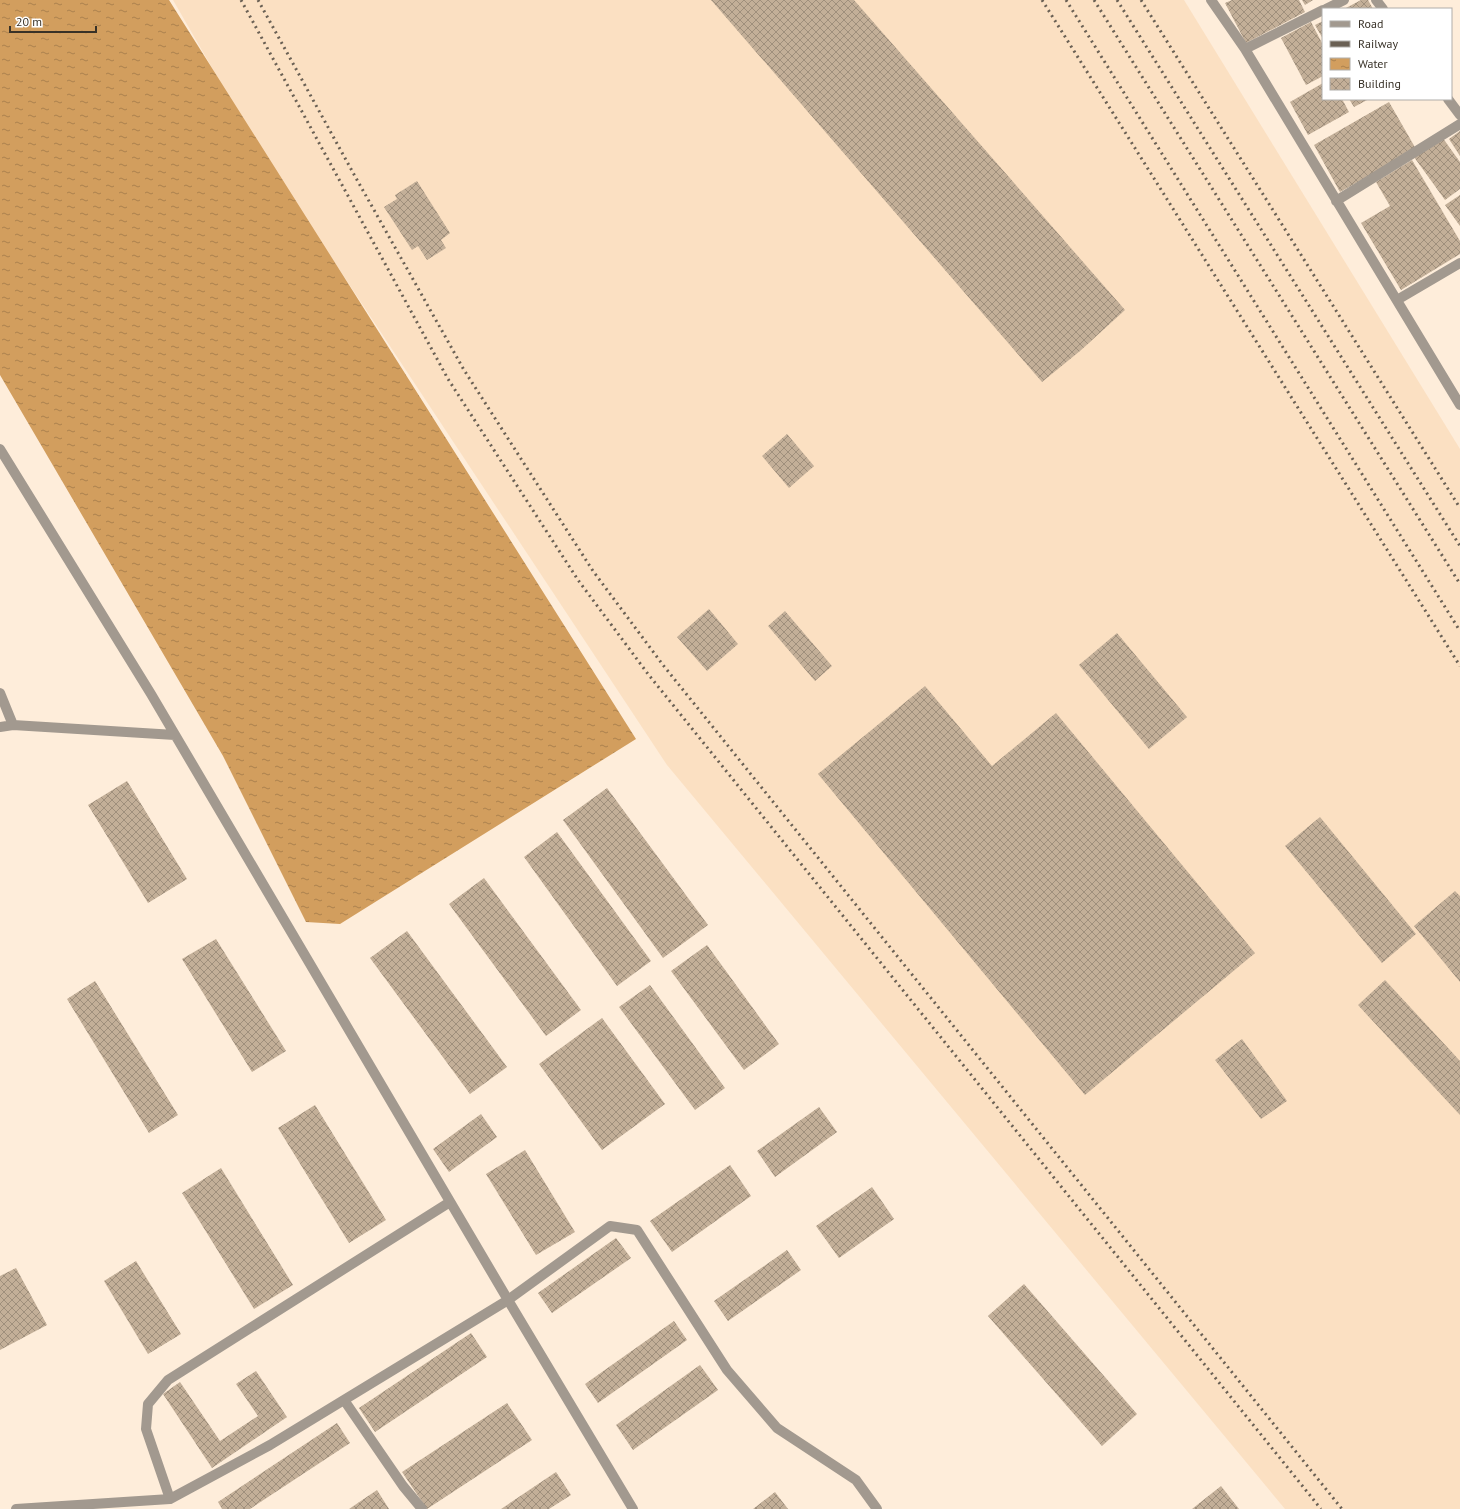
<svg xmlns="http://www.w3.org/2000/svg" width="1460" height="1509" font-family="'PT Sans',sans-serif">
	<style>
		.built { fill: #fbe0c2 }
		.water { fill: url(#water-ripples) }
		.building { fill: url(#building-cross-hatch) }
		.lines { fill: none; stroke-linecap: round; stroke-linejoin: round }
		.minor { stroke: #a2998f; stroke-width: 10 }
		.rail { stroke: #6a6054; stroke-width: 3; stroke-dasharray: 2 4; stroke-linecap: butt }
	</style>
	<defs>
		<pattern id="water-ripples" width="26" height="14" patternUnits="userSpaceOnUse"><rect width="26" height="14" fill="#d29e5e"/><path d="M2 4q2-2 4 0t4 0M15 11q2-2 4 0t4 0" fill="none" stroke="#ab814e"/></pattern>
		<pattern id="building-cross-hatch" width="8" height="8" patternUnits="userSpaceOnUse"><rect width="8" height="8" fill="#c3af98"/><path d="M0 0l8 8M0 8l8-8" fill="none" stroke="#9f8f7c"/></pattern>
	</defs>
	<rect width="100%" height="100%" fill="#feedda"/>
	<!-- built -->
	<path class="built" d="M 173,0 L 1184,0 L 1460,449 L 1460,1509 L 1285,1509 L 667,765 L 253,139 Z"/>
	<!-- water -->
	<path class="water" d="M 0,0 L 169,0 L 636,739 L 340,924 L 306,922 L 223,756 L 0,375 Z"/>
	<!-- building -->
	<path class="building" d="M 711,0 L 854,0 L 1125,310 L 1080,351 L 1042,382 Z
		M 1232,0 L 1299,0 L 1305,12 L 1246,43 L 1225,3 Z
		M 1302,0 L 1313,0 L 1305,5 Z
		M 1361,0 L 1368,0 L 1373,9 L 1344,9 Z
		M 1323,21 L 1323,39 L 1315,25 Z
		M 1311,22 L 1323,45 L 1323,76 L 1306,85 L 1281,38 Z
		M 1323,83 L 1323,99 L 1342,99 L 1349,112 L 1308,135 L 1290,102 Z
		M 1349,99 L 1369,99 L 1354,107 Z
		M 1389,102 L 1416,149 L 1340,192 L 1314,145 Z
		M 1460,131 L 1460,156 L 1449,139 Z
		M 1442,137 L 1460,162 L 1460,189 L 1445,200 L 1414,157 Z
		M 1412,160 L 1460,241 L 1460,254 L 1401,290 L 1361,223 L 1390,206 L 1376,182 Z
		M 417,181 L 450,233 L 441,240 L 446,248 L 427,260 L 418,246 L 412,250 L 384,207 L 397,199 L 395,195 Z
		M 1460,195 L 1460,226 L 1445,205 Z
		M 787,434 L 814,466 L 789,488 L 762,456 Z
		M 709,609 L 738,644 L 707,671 L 677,637 Z
		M 785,611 L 832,666 L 815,681 L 768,626 Z
		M 1117,633 L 1187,717 L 1149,749 L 1079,665 Z
		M 925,686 L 992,766 L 1056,713 L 1255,953 L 1085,1095 L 818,774 Z
		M 127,781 L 187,879 L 148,903 L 88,805 Z
		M 607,788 L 708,925 L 663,958 L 563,820 Z
		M 1320,817 L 1416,934 L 1382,963 L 1285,846 Z
		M 557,832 L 651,961 L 617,986 L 524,857 Z
		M 484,878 L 581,1010 L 546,1036 L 449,904 Z
		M 1455,891 L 1460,896 L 1460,982 L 1414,926 Z
		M 407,931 L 507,1067 L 470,1094 L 370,958 Z
		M 216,939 L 286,1051 L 252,1072 L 182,959 Z
		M 707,945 L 779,1044 L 744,1070 L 671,971 Z
		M 1385,980 L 1460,1061 L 1460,1115 L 1358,1005 Z
		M 95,981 L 178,1115 L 149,1133 L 67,999 Z
		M 650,985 L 725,1088 L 695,1110 L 619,1007 Z
		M 602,1018 L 665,1104 L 602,1150 L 539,1064 Z
		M 1242,1039 L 1287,1101 L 1261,1119 L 1215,1060 Z
		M 315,1105 L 386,1220 L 349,1243 L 278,1128 Z
		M 819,1107 L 837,1132 L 775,1177 L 757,1151 Z
		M 481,1114 L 497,1137 L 449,1172 L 433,1149 Z
		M 525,1150 L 575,1232 L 536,1255 L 486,1174 Z
		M 730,1165 L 751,1196 L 672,1252 L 650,1221 Z
		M 221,1168 L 293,1285 L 254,1309 L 182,1193 Z
		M 872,1187 L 894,1219 L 839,1258 L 816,1226 Z
		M 616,1238 L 631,1258 L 552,1313 L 538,1293 Z
		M 787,1250 L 801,1270 L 728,1321 L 714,1301 Z
		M 136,1261 L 181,1334 L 148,1354 L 104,1281 Z
		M 16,1268 L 47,1325 L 0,1350 L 0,1276 Z
		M 1024,1284 L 1137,1414 L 1102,1446 L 988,1316 Z
		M 674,1321 L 687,1340 L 598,1403 L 585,1384 Z
		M 471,1333 L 487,1357 L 375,1432 L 359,1408 Z
		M 700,1365 L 718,1390 L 633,1450 L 616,1425 Z
		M 256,1371 L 287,1417 L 212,1468 L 163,1394 L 180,1382 L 220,1441 L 258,1416 L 236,1384 Z
		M 507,1403 L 532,1440 L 427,1509 L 402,1472 Z
		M 337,1423 L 350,1443 L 250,1509 L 222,1509 L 218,1502 Z
		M 556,1472 L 571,1495 L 549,1509 L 501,1509 Z
		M 1221,1486 L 1239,1509 L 1192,1509 Z
		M 377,1490 L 389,1509 L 349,1509 Z
		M 775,1492 L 788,1509 L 753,1509 Z"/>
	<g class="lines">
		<!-- minor -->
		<path class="minor" d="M 1211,0 L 1245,49 L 1460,405
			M 1376,0 L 1383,9
			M 1326,9 L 1344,0
			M 1245,49 L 1323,10
			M 1448,99 L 1460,115
			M 1336,201 L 1460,124
			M 1397,300 L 1460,263
			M 0,449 L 151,694 L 508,1300 L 633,1509
			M 0,693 L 13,725 L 175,735
			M 0,727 L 13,725
			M 344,1400 L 403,1486 L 422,1509
			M 170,1499 L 146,1429 L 148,1404 L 168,1380 L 450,1202
			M 16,1509 L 170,1499 L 270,1445 L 508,1300 L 610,1226 L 637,1230 L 727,1370 L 777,1428 L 856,1480 L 877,1509"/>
		<!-- rail -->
		<path class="rail" d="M 241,0 L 448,379 L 578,580 L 648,674 L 1321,1509
			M 258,0 L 356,178 L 464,370 L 593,571 L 663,665 L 1342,1509
			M 1042,0 L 1460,666
			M 1066,0 L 1460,631
			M 1094,0 L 1460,584
			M 1117,0 L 1460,546
			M 1141,0 L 1460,508"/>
	</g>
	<!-- legend -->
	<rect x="1322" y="8" width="130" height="92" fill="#ffffff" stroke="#afada9"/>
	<rect x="1330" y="21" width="20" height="6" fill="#a2998f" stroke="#afada9"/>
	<text x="1358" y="28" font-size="12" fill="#383127">Road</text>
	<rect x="1330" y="41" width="20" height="6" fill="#6a6054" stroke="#afada9"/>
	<text x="1358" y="48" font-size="12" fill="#383127">Railway</text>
	<rect x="1330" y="58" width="20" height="12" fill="url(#water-ripples)" stroke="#afada9"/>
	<text x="1358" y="68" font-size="12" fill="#383127">Water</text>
	<rect x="1330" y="78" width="20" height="12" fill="url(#building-cross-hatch)" stroke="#afada9"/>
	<text x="1358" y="88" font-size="12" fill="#383127">Building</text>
	<!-- scale -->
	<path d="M10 26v6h86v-6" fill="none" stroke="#383127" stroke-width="2"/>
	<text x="16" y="26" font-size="12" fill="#383127" stroke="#ffffff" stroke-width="3" paint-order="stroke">20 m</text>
</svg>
